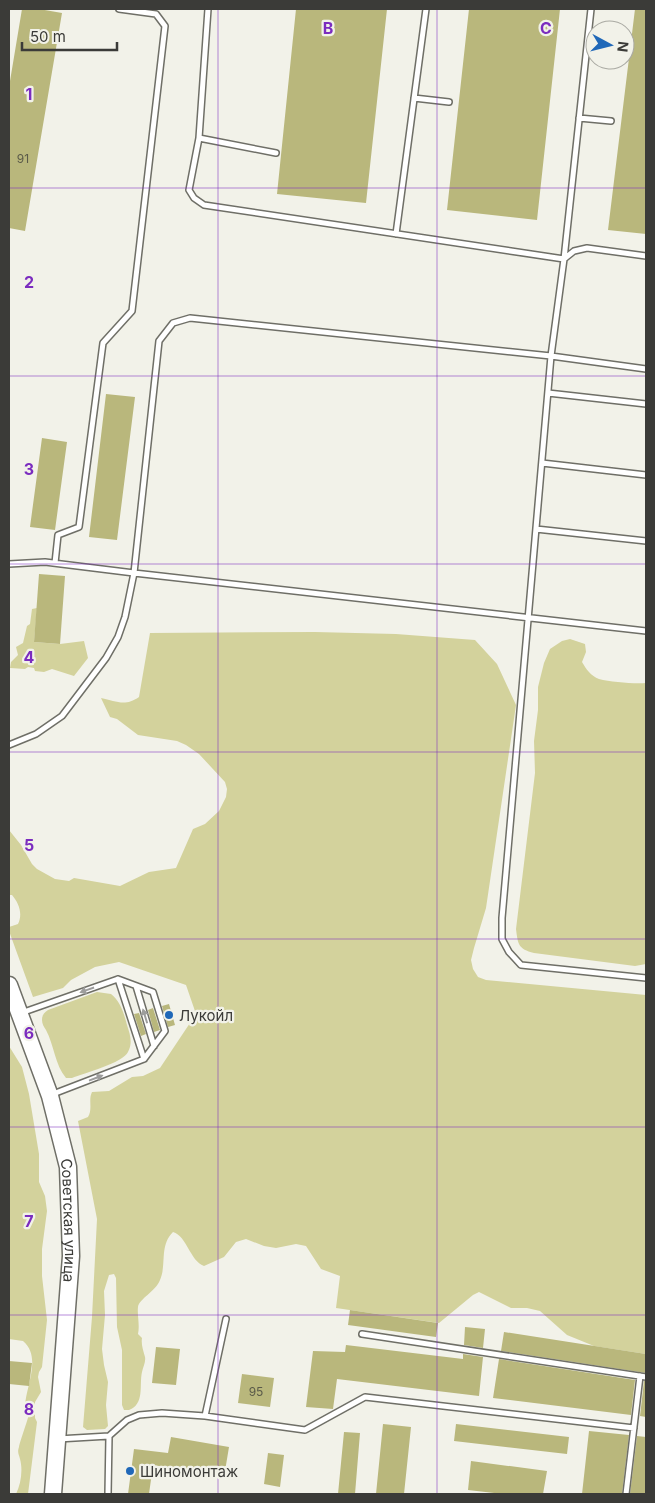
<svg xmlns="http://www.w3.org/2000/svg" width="655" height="1503" font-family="Inter,sans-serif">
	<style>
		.green { fill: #d3d29c }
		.building { fill: #b9b77c }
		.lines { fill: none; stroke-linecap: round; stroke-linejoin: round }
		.lane-casing { stroke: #6f6f67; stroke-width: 8 }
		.primary-casing { stroke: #6f6f67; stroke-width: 19 }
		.lane { stroke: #fff; stroke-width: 5 }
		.primary { stroke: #fff; stroke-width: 16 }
		.oneway { fill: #9d9d9c }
		.grid { fill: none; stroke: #7b2cbf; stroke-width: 1; stroke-opacity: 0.55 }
		.poi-dot { fill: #2068b8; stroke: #f2f2e9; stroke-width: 2 }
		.labels { text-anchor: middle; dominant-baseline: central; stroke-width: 4.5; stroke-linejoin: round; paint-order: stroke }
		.number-label { font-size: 12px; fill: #5a5a49 }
		.poi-label { font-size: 15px; fill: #3b3b38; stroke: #f2f2e9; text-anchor: start }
		.street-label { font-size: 15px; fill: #3b3b38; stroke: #f2f2e9 }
		.grid-label { font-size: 16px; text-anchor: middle; font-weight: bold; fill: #7b2cbf; stroke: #f2f2e9; stroke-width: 4.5; stroke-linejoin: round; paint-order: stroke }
	</style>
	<rect width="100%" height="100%" fill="#f2f2e9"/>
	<!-- green -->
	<path class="green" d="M 37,608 L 34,642 L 60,644 L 84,641 L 88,658 L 74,676 L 52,669 L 44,672 L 35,671 L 34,668 L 28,667 L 25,669 L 10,668 L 11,662 L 18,655 L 16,647 L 23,643 L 27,626 L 30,624 L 32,609 Z
		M 315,632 L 396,634 L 475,640 L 497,664 L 516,705 L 486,908 L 474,948 L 471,960 L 473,969 L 478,977 L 486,980 L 646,995 L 646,1354 L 594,1346 L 567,1335 L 540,1311 L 527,1308 L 511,1308 L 479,1292 L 473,1295 L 439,1323 L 336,1308 L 340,1276 L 321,1269 L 306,1246 L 296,1244 L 276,1248 L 264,1246 L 246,1239 L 236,1242 L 224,1257 L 204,1266 C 190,1261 187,1236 173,1232 C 159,1246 167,1264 160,1280 C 156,1291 139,1299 138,1307 C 137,1315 140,1325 138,1334 L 142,1338 C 141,1344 143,1350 145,1357 C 146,1362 143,1367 142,1372 C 139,1385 145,1404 129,1410 L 124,1410 L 122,1405 L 122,1350 L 117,1327 L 116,1278 L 114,1274 L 109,1275 L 104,1291 L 105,1315 L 102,1349 L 104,1365 L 108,1382 L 106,1405 L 108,1426 L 105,1429 L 87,1430 L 83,1427 L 92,1317 L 97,1219 L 78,1121 L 88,1117 C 93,1109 88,1100 92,1092 L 109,1091 L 132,1077 L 143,1076 L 160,1068 L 196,1014 L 186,985 L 119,962 L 95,967 L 71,980 L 63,988 L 33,997 L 9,931 L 9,927 L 18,924 C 23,914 19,903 12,895 L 9,895 L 9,830 L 21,845 L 32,864 L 37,869 L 55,879 L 69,881 L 74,878 L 120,886 L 149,872 L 176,868 L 193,829 L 205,824 L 219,811 L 226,797 L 227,789 L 225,782 L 199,754 L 186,745 L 177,741 L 138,735 L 117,719 L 110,717 L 101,698 C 116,701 125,707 139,697 L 150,633 Z
		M 570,639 L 585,644 L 586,652 L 582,662 C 586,669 591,676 599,679 C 611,682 634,684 646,683 L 646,964 L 635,966 L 534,953 C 518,949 518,944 516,929 L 535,773 L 534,741 L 538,710 L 538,687 L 544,663 L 550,649 L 562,641 Z
		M 97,992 L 111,994 C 120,1001 124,1013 127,1025 C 130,1034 133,1043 128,1052 C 123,1063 84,1073 72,1078 L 66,1078 C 55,1065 54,1045 46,1030 C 44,1027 42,1024 42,1020 C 42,1015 44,1013 48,1010 Z
		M 9,1046 L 22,1067 L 29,1094 L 39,1154 L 39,1182 L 45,1196 L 47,1211 L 42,1249 L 42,1276 L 47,1320 L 42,1367 L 39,1372 L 38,1377 L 41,1392 L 35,1402 L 35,1418 L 37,1422 L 28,1494 L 16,1494 C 21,1484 23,1470 20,1459 C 19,1454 17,1453 19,1447 C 20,1441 29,1417 29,1413 C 28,1409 27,1409 25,1406 C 26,1386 42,1357 23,1341 L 9,1339 Z"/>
	<!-- building -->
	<path class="building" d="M 22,9 L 39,9 L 62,13 L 25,231 L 9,228 L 9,87 Z
		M 296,9 L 387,9 L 366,203 L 277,194 Z
		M 469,9 L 560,9 L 537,220 L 447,210 Z
		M 635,9 L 646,9 L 646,234 L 608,230 Z
		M 106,394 L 135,397 L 117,540 L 89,537 Z
		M 42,438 L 67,442 L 55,530 L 30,527 Z
		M 39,574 L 65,576 L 60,644 L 34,642 Z
		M 169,1004 L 175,1025 L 168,1027 L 162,1006 Z
		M 153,1008 L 160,1030 L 154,1032 L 148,1010 Z
		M 139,1013 L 146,1034 L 141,1036 L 134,1014 Z
		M 350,1310 L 438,1323 L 436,1337 L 348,1325 Z
		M 465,1327 L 485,1329 L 483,1348 L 464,1345 Z
		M 504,1332 L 646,1354 L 646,1373 L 501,1351 Z
		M 346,1345 L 463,1359 L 463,1354 L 483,1357 L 479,1396 L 337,1379 L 333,1409 L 306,1407 L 313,1351 L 345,1352 Z
		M 156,1347 L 180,1349 L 176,1385 L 152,1383 Z
		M 499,1359 L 635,1380 L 631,1415 L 493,1398 Z
		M 9,1361 L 32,1363 L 29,1386 L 9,1384 Z
		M 242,1374 L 274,1378 L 270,1407 L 238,1403 Z
		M 644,1381 L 646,1381 L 646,1417 L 640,1416 Z
		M 383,1424 L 411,1427 L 404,1494 L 376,1494 Z
		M 456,1424 L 569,1437 L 567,1454 L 454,1441 Z
		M 589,1431 L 629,1435 L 622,1494 L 582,1494 Z
		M 344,1432 L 360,1433 L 355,1494 L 338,1494 Z
		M 637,1436 L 646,1437 L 646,1494 L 630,1494 Z
		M 171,1437 L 229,1447 L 224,1477 L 153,1465 L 149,1494 L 128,1494 L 134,1449 L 168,1453 Z
		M 268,1453 L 284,1455 L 280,1487 L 264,1484 Z
		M 471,1461 L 547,1471 L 543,1494 L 503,1494 L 468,1490 Z"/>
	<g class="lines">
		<!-- lane casing -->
		<g class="lane-casing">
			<path id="lane" d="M 208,9 L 199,138 L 189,190 L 194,198 L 204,205 L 564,259 L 574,251 L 587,248 L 646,256
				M 591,9 L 564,259 L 551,356 L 502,918 L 502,939 L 509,952 L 521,965 L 646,978
				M 414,98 L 449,102
				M 579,118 L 611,121
				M 199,138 L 276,153
				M 396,234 L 426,9
				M 548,393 L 646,404
				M 542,463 L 646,475
				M 536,529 L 646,541
				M 55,563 L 58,535 L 79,527 L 103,343 L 132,311 L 165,26 L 156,14 L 119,9
				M 9,564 L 45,562 L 134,573 L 646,631
				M 9,745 L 36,734 L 62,716 L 106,658 L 118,637 L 125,617 L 134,573 L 159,341 L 173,323 L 190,318 L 551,356 L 646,369
				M 118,979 L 144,1059
				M 136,986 L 154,1046
				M 21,1013 L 118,979 L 153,992 L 165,1031 L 144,1059 L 53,1094
				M 362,1334 L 646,1377
				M 205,1416 L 226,1319
				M 109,1436 L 127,1420 L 139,1415 L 162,1413 L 205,1416 L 305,1430 L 365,1397 L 634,1428
				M 58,1439 L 109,1436 L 108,1494
				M 626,1494 L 640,1376"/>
		</g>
		<!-- primary casing -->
		<g class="primary-casing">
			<g id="primary">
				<path id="s1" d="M 9,985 L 50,1096 L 68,1167 L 71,1256 L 53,1494"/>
			</g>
		</g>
		<!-- lane -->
		<use href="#lane" class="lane"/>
		<!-- primary -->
		<use href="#primary" class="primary"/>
	</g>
	<!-- one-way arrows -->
	<defs><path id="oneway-solid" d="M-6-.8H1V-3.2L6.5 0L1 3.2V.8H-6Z" transform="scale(1.25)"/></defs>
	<g class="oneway">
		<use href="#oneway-solid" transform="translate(87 990) rotate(161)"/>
		<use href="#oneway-solid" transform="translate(145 1016) rotate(-107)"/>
		<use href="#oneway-solid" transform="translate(96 1078) rotate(-21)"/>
	</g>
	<!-- grid -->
	<path class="grid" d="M 218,9 L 218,1494M 437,9 L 437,1494M 9,188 L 646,188M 9,376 L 646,376M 9,564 L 646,564M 9,752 L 646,752M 9,939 L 646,939M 9,1127 L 646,1127M 9,1315 L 646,1315"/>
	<!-- markers -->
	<g class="poi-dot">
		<circle cx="169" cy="1015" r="5"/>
		<circle cx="130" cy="1471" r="5"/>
	</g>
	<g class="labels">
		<!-- number labels -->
		<g class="number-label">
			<text x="23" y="158">91</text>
			<text x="256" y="1391">95</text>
		</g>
		<!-- poi labels -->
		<g class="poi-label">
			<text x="179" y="1015">Лукойл</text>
			<text x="140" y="1471">Шиномонтаж</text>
		</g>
		<!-- street labels -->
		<g class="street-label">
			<text stroke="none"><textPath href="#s1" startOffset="245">Советская улица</textPath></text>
		</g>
	</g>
	<g class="grid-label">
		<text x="328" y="34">B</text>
		<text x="546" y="34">C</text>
		<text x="29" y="100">1</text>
		<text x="29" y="288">2</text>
		<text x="29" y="475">3</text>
		<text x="29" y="663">4</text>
		<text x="29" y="851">5</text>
		<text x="29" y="1039">6</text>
		<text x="29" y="1227">7</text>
		<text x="29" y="1415">8</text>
	</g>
	<!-- border -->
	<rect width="655" height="1503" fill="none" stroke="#3b3b38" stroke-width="20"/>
	<!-- north arrow -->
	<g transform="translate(610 45) rotate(97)"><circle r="24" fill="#f2f2e9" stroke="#a9a9a2"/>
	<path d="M0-4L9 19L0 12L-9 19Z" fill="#2068b8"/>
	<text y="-8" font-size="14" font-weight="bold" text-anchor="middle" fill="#3b3b38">N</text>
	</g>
	<!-- scale -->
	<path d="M22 42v8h95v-8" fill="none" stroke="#3b3b38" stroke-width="2.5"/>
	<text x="30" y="42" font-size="15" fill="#3b3b38" stroke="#f2f2e9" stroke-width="4" paint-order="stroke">50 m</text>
</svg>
